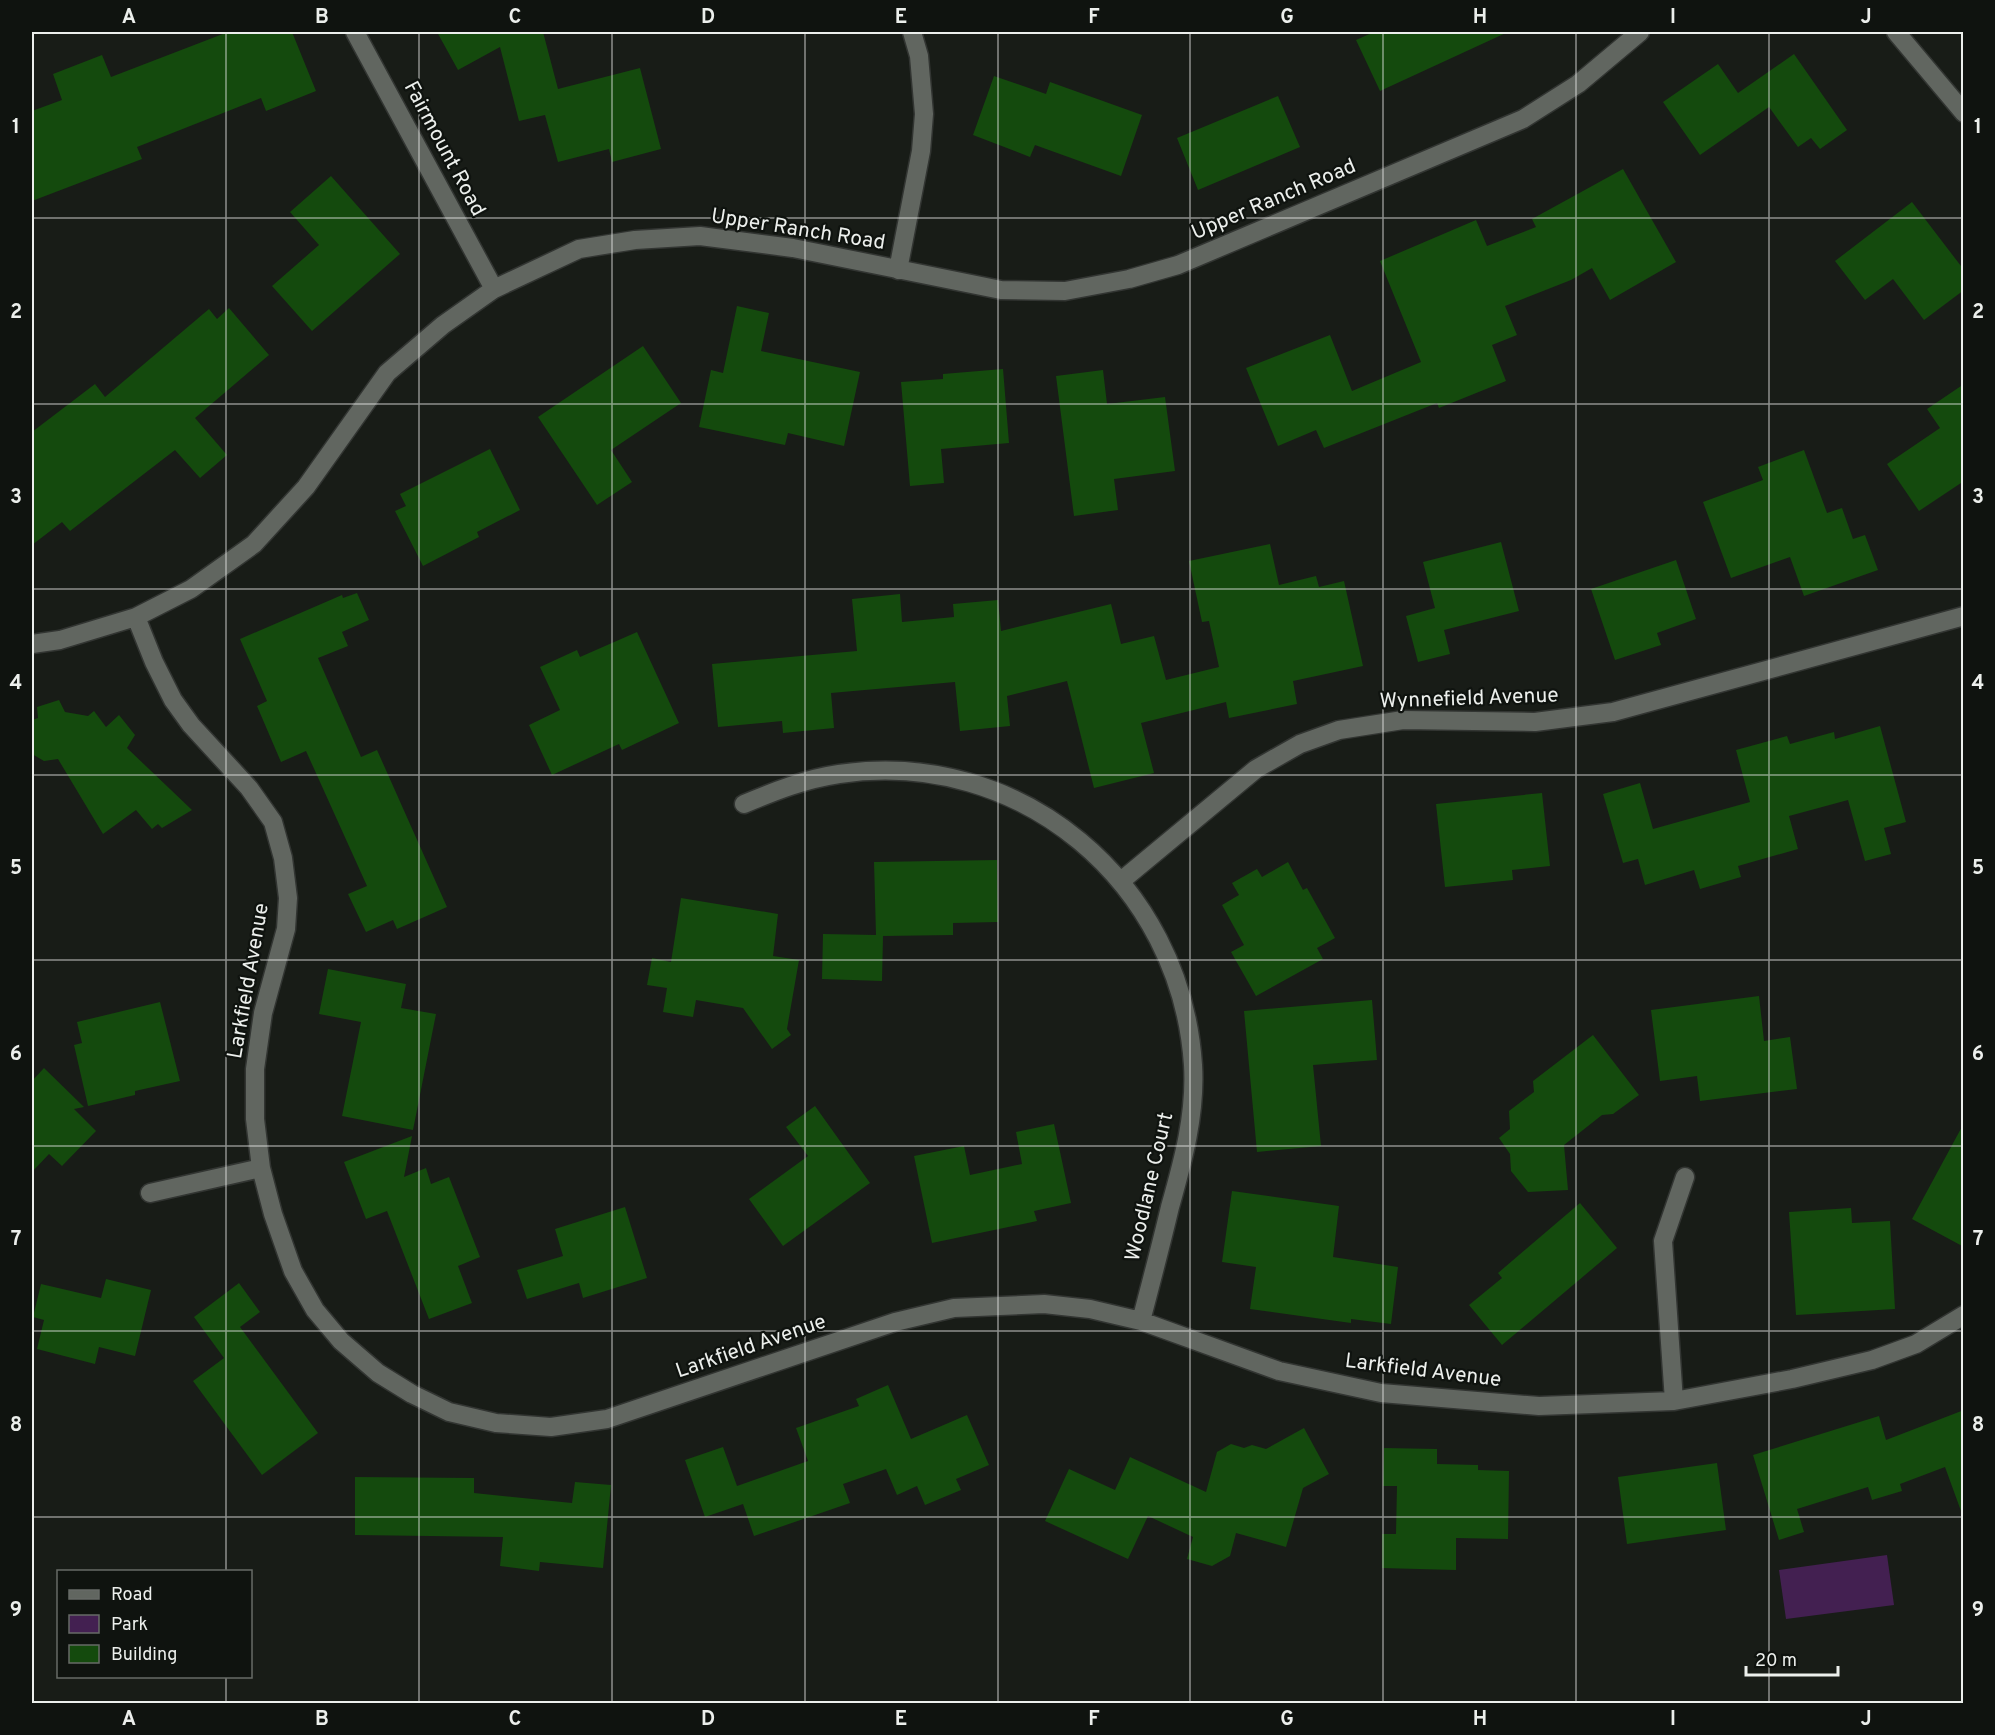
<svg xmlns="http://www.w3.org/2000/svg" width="1995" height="1735" font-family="Overpass,sans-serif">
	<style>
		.green { fill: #432051 }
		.building { fill: #144a0d }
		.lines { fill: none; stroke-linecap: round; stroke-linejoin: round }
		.minor-casing { stroke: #323532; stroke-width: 21 }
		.minor { stroke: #616660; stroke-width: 18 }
		.grid { fill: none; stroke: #ecefec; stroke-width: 1.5; stroke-opacity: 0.55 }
		.labels { text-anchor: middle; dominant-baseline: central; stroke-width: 4.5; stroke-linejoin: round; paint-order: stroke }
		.street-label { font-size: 21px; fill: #ecefec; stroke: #0f130f }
		.neatline { fill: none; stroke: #ecefec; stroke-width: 2 }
		.grid-label { font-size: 20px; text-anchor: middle; font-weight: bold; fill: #ecefec }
	</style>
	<rect width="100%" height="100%" fill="#181c17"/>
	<!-- green -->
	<path class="green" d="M 1887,1555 L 1894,1605 L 1786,1619 L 1779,1570 Z"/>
	<!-- building -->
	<path class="building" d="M 228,32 L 292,32 L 316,91 L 266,111 L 261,98 L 137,147 L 142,159 L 32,201 L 32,111 L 62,100 L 53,74 L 102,55 L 111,77 Z
		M 437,32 L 543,32 L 558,89 L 640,68 L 661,149 L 612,162 L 609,149 L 558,162 L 545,115 L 519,121 L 500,47 L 458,70 Z
		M 1374,32 L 1508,32 L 1380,91 L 1356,40 Z
		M 1794,54 L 1847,130 L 1820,149 L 1811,138 L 1798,147 L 1769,107 L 1700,155 L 1663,102 L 1718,64 L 1738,93 Z
		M 994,76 L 1046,94 L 1050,82 L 1142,115 L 1121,176 L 1035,145 L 1030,157 L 973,135 Z
		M 1278,96 L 1300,147 L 1198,190 L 1177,138 Z
		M 1623,169 L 1676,262 L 1610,300 L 1592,268 L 1571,280 L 1505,306 L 1517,335 L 1492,345 L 1506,381 L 1439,408 L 1437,403 L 1324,448 L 1316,430 L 1278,446 L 1246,368 L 1330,335 L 1352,391 L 1421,362 L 1380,261 L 1476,220 L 1487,246 L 1536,227 L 1532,219 Z
		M 331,176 L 400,254 L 312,331 L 272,286 L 319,245 L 290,212 Z
		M 1912,202 L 1964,270 L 1964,290 L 1924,320 L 1893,279 L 1865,300 L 1835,261 Z
		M 737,306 L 769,313 L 761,351 L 860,372 L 844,446 L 788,433 L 785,445 L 699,427 L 711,370 L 723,373 Z
		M 229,308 L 269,355 L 195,418 L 227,455 L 200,478 L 175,450 L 70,531 L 62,522 L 32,545 L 32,432 L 95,384 L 105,397 L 209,309 L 217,319 Z
		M 643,346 L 681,403 L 611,450 L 632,482 L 597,505 L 538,417 Z
		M 1003,369 L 1009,443 L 941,449 L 944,483 L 910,486 L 901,382 L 943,379 L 943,374 Z
		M 1103,370 L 1107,404 L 1165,397 L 1175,471 L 1114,479 L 1118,510 L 1074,516 L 1056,376 Z
		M 1964,384 L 1964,481 L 1919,511 L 1887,464 L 1940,428 L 1927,409 Z
		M 490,449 L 520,510 L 477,532 L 479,537 L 423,566 L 395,511 L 406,506 L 400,494 Z
		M 1804,450 L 1827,513 L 1842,508 L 1853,539 L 1865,535 L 1878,570 L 1804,596 L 1790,557 L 1731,578 L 1703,502 L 1763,480 L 1758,467 Z
		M 1501,542 L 1519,611 L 1444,630 L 1450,654 L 1418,662 L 1406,616 L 1435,608 L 1423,562 Z
		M 1270,544 L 1279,585 L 1316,576 L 1319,587 L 1344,581 L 1363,666 L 1293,681 L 1297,704 L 1229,718 L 1226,702 L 1141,723 L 1154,773 L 1094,788 L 1067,681 L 1007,696 L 1010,726 L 960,731 L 955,682 L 831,693 L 834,728 L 783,733 L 782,721 L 718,727 L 712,664 L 857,651 L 852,599 L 900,594 L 902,622 L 954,617 L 953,604 L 998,600 L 1001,631 L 1111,604 L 1121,644 L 1154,636 L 1166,680 L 1219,667 L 1209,621 L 1202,622 L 1189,561 Z
		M 1676,560 L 1696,619 L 1657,633 L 1661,645 L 1615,660 L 1591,589 Z
		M 357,593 L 369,620 L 342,632 L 348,646 L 318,658 L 361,757 L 377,750 L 447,907 L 397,929 L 393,920 L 366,932 L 348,894 L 367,886 L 306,751 L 281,762 L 257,706 L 267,701 L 240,639 L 342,595 L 343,598 Z
		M 637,632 L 679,723 L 622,750 L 619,744 L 552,775 L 529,725 L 560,710 L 540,667 L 577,650 L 580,657 Z
		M 59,700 L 65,712 L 88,716 L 94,711 L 106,727 L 119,715 L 135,735 L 127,748 L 192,810 L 162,828 L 158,824 L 152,829 L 136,810 L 103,834 L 58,759 L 44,761 L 32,754 L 32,720 L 38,718 L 37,707 Z
		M 1880,726 L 1906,822 L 1884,828 L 1891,854 L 1865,861 L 1848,800 L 1789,816 L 1798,849 L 1738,866 L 1741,877 L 1700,889 L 1694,870 L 1645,885 L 1638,859 L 1623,863 L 1603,794 L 1640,783 L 1653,829 L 1750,802 L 1736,750 L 1787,736 L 1790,744 L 1834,732 L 1835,739 Z
		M 1542,793 L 1550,866 L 1512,870 L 1513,880 L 1445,887 L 1436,804 Z
		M 997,860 L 998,922 L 953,923 L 953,935 L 883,936 L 882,981 L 822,979 L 823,934 L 876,935 L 874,862 Z
		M 1288,862 L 1303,890 L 1307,888 L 1335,938 L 1317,948 L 1323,959 L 1256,996 L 1231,952 L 1244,945 L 1222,905 L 1239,895 L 1232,883 L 1257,869 L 1262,877 Z
		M 681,898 L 778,914 L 773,956 L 799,960 L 787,1029 L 791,1035 L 772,1049 L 743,1008 L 696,1000 L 693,1017 L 663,1012 L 667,988 L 647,985 L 652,958 L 671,962 Z
		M 328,969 L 406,984 L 401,1008 L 436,1014 L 413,1130 L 342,1116 L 361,1022 L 319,1014 Z
		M 1759,996 L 1764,1041 L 1790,1037 L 1797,1089 L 1700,1101 L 1697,1076 L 1660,1081 L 1651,1010 Z
		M 1372,1000 L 1377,1060 L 1313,1065 L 1321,1146 L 1257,1152 L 1244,1011 Z
		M 160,1002 L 180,1081 L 135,1091 L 135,1095 L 88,1106 L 74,1045 L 82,1043 L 77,1022 Z
		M 1593,1035 L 1639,1095 L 1613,1114 L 1602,1115 L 1564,1145 L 1568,1190 L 1528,1192 L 1511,1171 L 1510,1154 L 1499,1138 L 1510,1129 L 1509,1111 L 1534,1092 L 1533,1081 Z
		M 44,1068 L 84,1107 L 74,1109 L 96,1131 L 62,1166 L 49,1154 L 32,1172 L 32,1081 Z
		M 815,1106 L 870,1183 L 783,1246 L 749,1199 L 808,1156 L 786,1127 Z
		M 1964,1123 L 1964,1247 L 1912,1219 Z
		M 1054,1124 L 1071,1203 L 1034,1211 L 1037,1221 L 932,1243 L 914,1156 L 964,1146 L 970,1175 L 1022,1164 L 1016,1132 Z
		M 412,1136 L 404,1177 L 426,1168 L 431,1184 L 449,1177 L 480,1257 L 458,1266 L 472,1303 L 429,1319 L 387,1211 L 366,1219 L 344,1162 Z
		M 1232,1191 L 1339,1206 L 1333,1257 L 1398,1267 L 1391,1324 L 1351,1319 L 1351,1323 L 1250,1309 L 1256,1267 L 1222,1262 Z
		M 1580,1203 L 1617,1248 L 1502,1345 L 1469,1305 L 1502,1278 L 1498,1273 Z
		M 625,1207 L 647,1278 L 583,1298 L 579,1283 L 527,1299 L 517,1270 L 563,1256 L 555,1229 Z
		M 1851,1208 L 1852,1223 L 1890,1221 L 1895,1309 L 1796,1315 L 1789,1212 Z
		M 106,1279 L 151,1290 L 135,1356 L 99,1347 L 95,1364 L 37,1349 L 44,1320 L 33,1317 L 41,1284 L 101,1298 Z
		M 239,1283 L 260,1312 L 240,1327 L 318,1433 L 262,1475 L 193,1381 L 224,1358 L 194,1317 Z
		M 888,1385 L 911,1439 L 967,1415 L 989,1465 L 956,1479 L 961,1490 L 925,1505 L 917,1486 L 897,1495 L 886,1469 L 843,1484 L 850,1503 L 754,1536 L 743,1504 L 705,1517 L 685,1460 L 723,1447 L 737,1486 L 808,1461 L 796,1428 L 859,1406 L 856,1399 Z
		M 1964,1410 L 1964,1510 L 1961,1511 L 1945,1467 L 1900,1484 L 1902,1491 L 1872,1500 L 1868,1487 L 1797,1509 L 1804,1532 L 1779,1540 L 1753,1455 L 1879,1416 L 1886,1440 Z
		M 1304,1428 L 1329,1474 L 1303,1488 L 1286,1547 L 1236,1533 L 1230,1556 L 1212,1566 L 1187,1559 L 1193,1537 L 1148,1516 L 1128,1559 L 1045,1521 L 1069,1469 L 1115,1490 L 1130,1457 L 1206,1492 L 1217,1452 L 1231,1444 L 1244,1448 L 1252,1445 L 1266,1449 Z
		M 1384,1448 L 1437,1449 L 1437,1464 L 1478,1465 L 1478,1470 L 1509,1471 L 1508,1539 L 1456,1538 L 1456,1570 L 1382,1568 L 1382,1534 L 1396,1534 L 1397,1486 L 1383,1486 Z
		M 1717,1463 L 1726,1530 L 1627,1544 L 1618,1477 Z
		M 355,1477 L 474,1478 L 474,1493 L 572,1503 L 575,1482 L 611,1485 L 603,1568 L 540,1562 L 539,1571 L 500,1566 L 503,1537 L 355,1535 Z"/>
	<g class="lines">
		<!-- minor casing -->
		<g class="minor-casing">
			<path id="minor" d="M 355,32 L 494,289
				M 1896,32 L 1964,113
				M 898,270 L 921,151 L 924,114 L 919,56 L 912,32
				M 136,617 L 154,662 L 173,700 L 191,725 L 249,788 L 273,822 L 283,858 L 288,898 L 286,929 L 263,1013 L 255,1069 L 255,1119 L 261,1168 L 273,1214 L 293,1271 L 315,1310 L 341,1341 L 378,1373 L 412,1394 L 449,1412 L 496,1423 L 551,1427 L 607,1419 L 895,1322 L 954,1308 L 1044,1304 L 1090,1309 L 1141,1321 L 1279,1371 L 1381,1393 L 1539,1406 L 1674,1401 L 1792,1379 L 1872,1360 L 1916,1344 L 1964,1315
				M 32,644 L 60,640 L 136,617 L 191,589 L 254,544 L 306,487 L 387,373 L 443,325 L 494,289 L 579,249 L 635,240 L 700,236 L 793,248 L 1001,290 L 1065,291 L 1129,279 L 1178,265 L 1523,119 L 1578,84 L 1640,32
				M 744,804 C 775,791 805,779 839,774 C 1021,747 1181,883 1193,1065 C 1196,1114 1183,1161 1170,1207 C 1161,1245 1151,1283 1141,1321
				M 1121,881 L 1256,769 L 1300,744 L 1339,730 L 1403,720 L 1535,722 L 1613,712 L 1964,616
				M 150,1193 L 261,1168
				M 1674,1401 L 1663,1241 L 1685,1177"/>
		</g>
		<!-- minor -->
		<use href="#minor" class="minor"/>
	</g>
	<!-- grid -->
	<path class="grid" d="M 226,32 L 226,1572M 419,32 L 419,1704M 612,32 L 612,1704M 805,32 L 805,1704M 998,32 L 998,1704M 1190,32 L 1190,1704M 1383,32 L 1383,1704M 1576,32 L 1576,1704M 1769,32 L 1769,1704M 32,218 L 1964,218M 32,404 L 1964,404M 32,589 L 1964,589M 32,775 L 1964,775M 32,960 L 1964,960M 32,1146 L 1964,1146M 32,1331 L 1964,1331M 32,1517 L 1964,1517M 226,1676 L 226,1704"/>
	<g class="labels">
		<!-- street labels -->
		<g class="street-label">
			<text transform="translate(444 149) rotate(62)">Fairmount Road</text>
			<text transform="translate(1274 200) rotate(-23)">Upper Ranch Road</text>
			<text transform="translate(798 230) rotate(9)">Upper Ranch Road</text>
			<text transform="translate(1469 699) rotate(-2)">Wynnefield Avenue</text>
			<text transform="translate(249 981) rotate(-80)">Larkfield Avenue</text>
			<text transform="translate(1150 1187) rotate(-77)">Woodlane Court</text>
			<text transform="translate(751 1347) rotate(-19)">Larkfield Avenue</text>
			<text transform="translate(1423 1371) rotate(7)">Larkfield Avenue</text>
		</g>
	</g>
	<!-- border -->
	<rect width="1995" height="1735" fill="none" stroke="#0f130f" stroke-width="66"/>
	<!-- legend -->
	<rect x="57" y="1570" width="195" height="108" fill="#0f130f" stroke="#676b67" stroke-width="1.5"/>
	<rect x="69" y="1590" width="30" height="9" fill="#616660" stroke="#676b67" stroke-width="1.5"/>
	<text x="111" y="1600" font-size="18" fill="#ecefec">Road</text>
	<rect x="69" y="1615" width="30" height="18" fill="#432051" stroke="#676b67" stroke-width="1.5"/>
	<text x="111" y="1630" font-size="18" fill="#ecefec">Park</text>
	<rect x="69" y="1645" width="30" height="18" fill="#144a0d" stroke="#676b67" stroke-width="1.5"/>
	<text x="111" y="1660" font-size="18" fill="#ecefec">Building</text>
	<!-- scale -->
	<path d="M1746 1666v9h92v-9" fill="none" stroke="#ecefec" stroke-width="3"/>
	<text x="1755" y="1666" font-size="18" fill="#ecefec" stroke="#0f130f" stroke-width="4.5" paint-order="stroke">20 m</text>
	<rect x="33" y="33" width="1929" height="1669" class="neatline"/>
	<g class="grid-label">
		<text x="129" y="23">A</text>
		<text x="322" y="23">B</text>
		<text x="515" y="23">C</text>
		<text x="708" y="23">D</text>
		<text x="901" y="23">E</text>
		<text x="1094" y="23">F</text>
		<text x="1287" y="23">G</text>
		<text x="1480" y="23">H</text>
		<text x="1673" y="23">I</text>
		<text x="1866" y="23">J</text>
		<text x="16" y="133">1</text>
		<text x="1978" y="133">1</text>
		<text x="16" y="318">2</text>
		<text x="1978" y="318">2</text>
		<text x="16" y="503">3</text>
		<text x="1978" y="503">3</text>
		<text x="16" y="689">4</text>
		<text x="1978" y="689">4</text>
		<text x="16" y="874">5</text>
		<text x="1978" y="874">5</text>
		<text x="16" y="1060">6</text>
		<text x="1978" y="1060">6</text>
		<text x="16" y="1245">7</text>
		<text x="1978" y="1245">7</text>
		<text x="16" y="1431">8</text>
		<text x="1978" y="1431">8</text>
		<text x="16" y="1616">9</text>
		<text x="1978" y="1616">9</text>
		<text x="129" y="1725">A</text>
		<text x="322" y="1725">B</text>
		<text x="515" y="1725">C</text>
		<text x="708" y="1725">D</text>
		<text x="901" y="1725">E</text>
		<text x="1094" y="1725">F</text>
		<text x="1287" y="1725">G</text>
		<text x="1480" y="1725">H</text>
		<text x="1673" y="1725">I</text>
		<text x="1866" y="1725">J</text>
	</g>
</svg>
